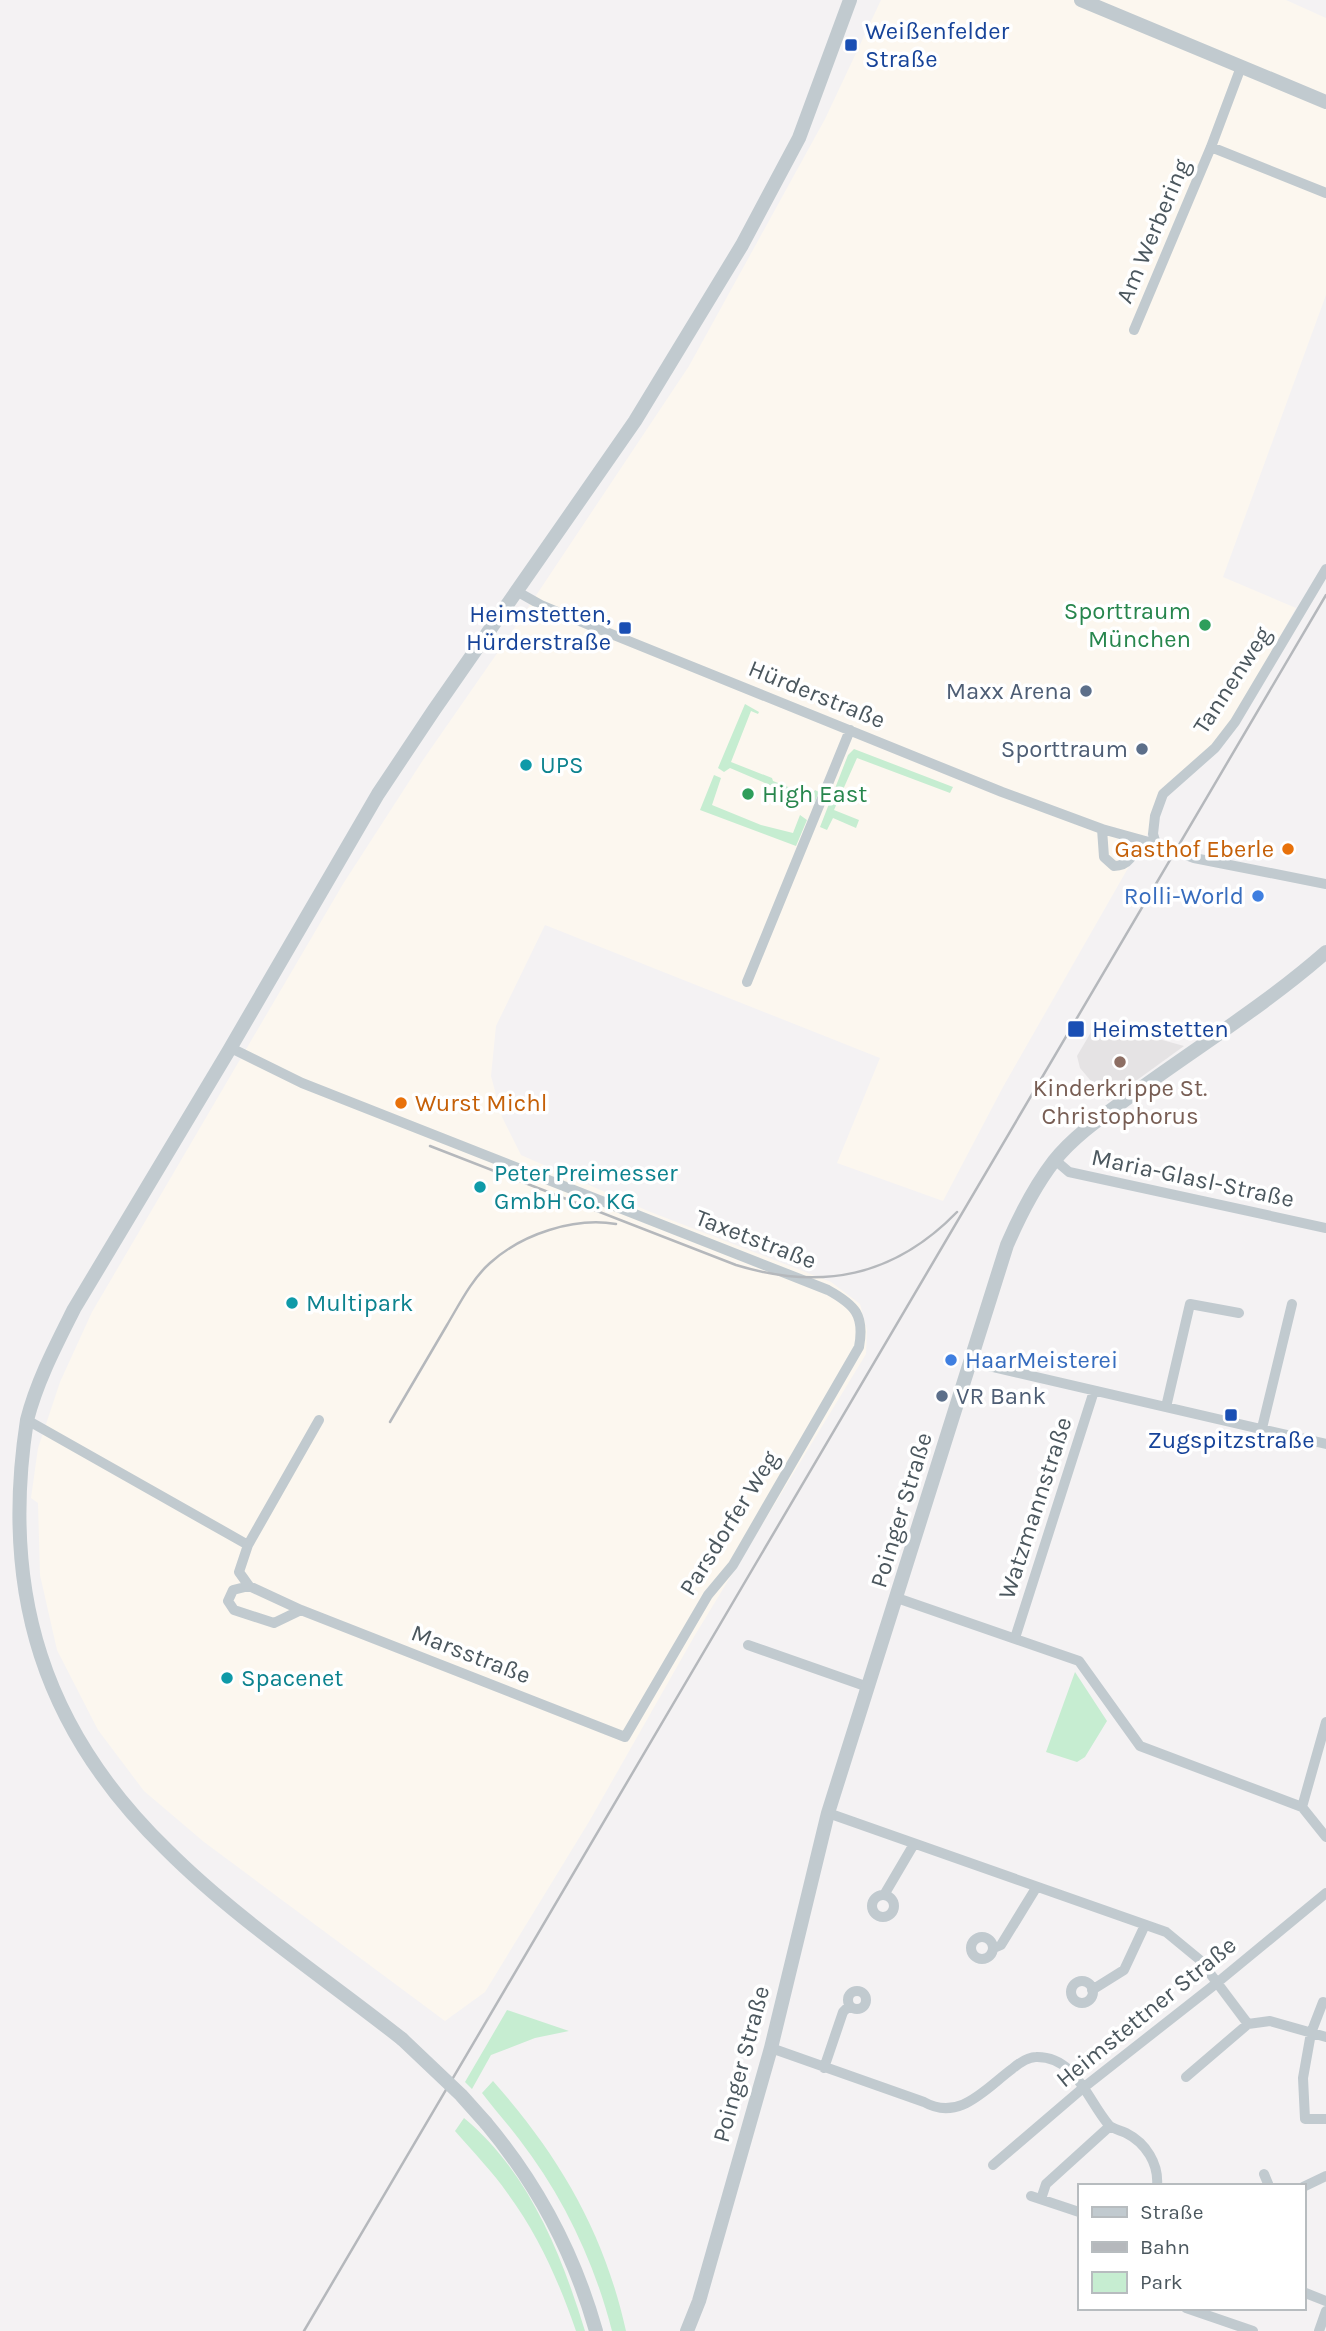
<svg xmlns="http://www.w3.org/2000/svg" width="1326" height="2331" font-family="Karla,sans-serif">
	<style>
		.commercial { fill: #fcf7ef }
		.education { fill: #e5e3e4 }
		.green { fill: #c6edd1 }
		.lines { fill: none; stroke-linecap: round; stroke-linejoin: round }
		.minor { stroke: #c1cacf; stroke-width: 10 }
		.tertiary { stroke: #c1cacf; stroke-width: 14 }
		.rail { stroke: #b5b8bc; stroke-width: 2.5 }
		.tertiary-bridge { stroke: #c1cacf; stroke-width: 14 }
		.transit-dot { fill: #1a4fb4; stroke: #fff; stroke-width: 2.5 }
		.leisure-dot { fill: #2e9e5b; stroke: #fff; stroke-width: 2.5 }
		.service-dot { fill: #5c6f8a; stroke: #fff; stroke-width: 2.5 }
		.culture-dot { fill: #0f9aa8; stroke: #fff; stroke-width: 2.5 }
		.food-dot { fill: #e8710a; stroke: #fff; stroke-width: 2.5 }
		.shop-dot { fill: #3f7fe0; stroke: #fff; stroke-width: 2.5 }
		.education-dot { fill: #8d6e63; stroke: #fff; stroke-width: 2.5 }
		.labels { text-anchor: middle; dominant-baseline: central; stroke-width: 7; stroke-linejoin: round; paint-order: stroke }
		.transit-label { font-size: 24px; fill: #164399; stroke: #fff; text-anchor: start }
		.street-label { font-size: 24px; fill: #4b575e; stroke: #fff }
		.leisure-label { font-size: 24px; fill: #27864d; stroke: #fff; text-anchor: end }
		.service-label { font-size: 24px; fill: #4e5e75; stroke: #fff; text-anchor: end }
		.culture-label { font-size: 24px; fill: #0d838f; stroke: #fff; text-anchor: start }
		.food-label { font-size: 24px; fill: #c56008; stroke: #fff; text-anchor: end }
		.shop-label { font-size: 24px; fill: #366cbe; stroke: #fff; text-anchor: end }
		.education-label { font-size: 24px; fill: #785e54; stroke: #fff }
	</style>
	<rect width="100%" height="100%" fill="#f4f2f3"/>
	<!-- commercial -->
	<path class="commercial" d="M 881,0 L 1286,0 L 1326,18 L 1326,295 L 1223,577 L 1296,608 L 1233,720 L 1214,743 L 1162,788 L 1148,833 L 1003,1087 L 943,1201 L 837,1163 L 880,1058 L 545,925 L 496,1026 L 491,1076 L 502,1117 L 521,1155 L 648,1211 L 831,1282 L 860,1304 L 867,1330 L 866,1354 L 695,1635 L 590,1820 L 485,1992 L 445,2021 L 204,1842 L 144,1791 L 98,1730 L 57,1650 L 40,1575 L 38,1503 L 31,1498 L 38,1448 L 60,1382 L 92,1312 L 343,884 L 423,760 L 507,639 L 689,366 L 825,119 Z"/>
	<!-- education -->
	<path class="education" d="M 1097,1022 L 1184,1046 L 1108,1101 L 1080,1068 L 1077,1056 Z"/>
	<!-- green -->
	<path class="green" d="M 745,704 L 759,712 L 758,714 L 751,711 L 731,762 L 772,778 L 773,781 L 811,796 L 815,790 L 819,792 L 814,804 L 730,768 L 724,772 L 718,768 Z
		M 854,749 L 953,787 L 950,793 L 857,758 L 834,810 L 859,820 L 856,828 L 833,818 L 827,830 L 820,827 L 848,755 Z
		M 714,775 L 721,778 L 712,805 L 761,825 L 793,833 L 800,815 L 807,820 L 796,846 L 700,810 Z
		M 1075,1672 L 1107,1721 L 1085,1757 L 1077,1762 L 1046,1752 Z
		M 507,2010 L 569,2031 L 535,2038 L 491,2055 L 472,2089 L 465,2082 Z
		M 493,2081 C 560,2157 604,2232 626,2331 L 612,2331 C 594,2261 563,2196 519,2139 C 507,2123 494,2109 482,2093 Z
		M 464,2118 C 528,2171 561,2253 585,2331 L 576,2331 C 559,2282 539,2236 508,2194 C 493,2172 473,2152 455,2131 Z"/>
	<g class="lines">
		<!-- minor -->
		<path class="minor" d="M 1211,147 L 1326,193
			M 1134,330 L 1211,147 L 1241,67
			M 518,592 L 541,605 L 589,625 L 1002,792 L 1102,829 L 1156,844 L 1194,858 L 1326,884
			M 1102,829 L 1104,857 L 1114,866 C 1130,866 1134,853 1139,840
			M 1156,844 L 1153,834 L 1155,816 L 1163,794 L 1215,748 L 1235,722 L 1326,569
			M 747,982 L 850,730
			M 231,1048 L 302,1083 L 828,1290 C 855,1305 865,1315 859,1347 L 733,1565 L 708,1595 L 625,1737 L 301,1610 L 249,1586 L 239,1572 L 248,1545 L 319,1420
			M 1055,1160 L 1069,1172 L 1326,1228
			M 971,1362 L 1326,1444
			M 1166,1407 L 1190,1304 L 1239,1313
			M 27,1420 L 248,1545
			M 1262,1428 L 1292,1304
			M 249,1586 L 233,1590 L 228,1601 L 234,1610 L 274,1623 L 301,1610
			M 897,1598 L 1079,1661 L 1140,1746 L 1302,1807 L 1326,1837
			M 1015,1638 L 1094,1391
			M 748,1645 L 868,1687
			M 1302,1807 L 1326,1722
			M 828,1813 L 1166,1932 L 1200,1960 L 1248,2024
			M 884,1895 L 914,1844
			M872 1906a11 11 0 1 1 22 0a11 11 0 1 1-22 0Z
			M971 1948a11 11 0 1 1 22 0a11 11 0 1 1-22 0Z
			M 994,1948 L 1001,1945 L 1036,1888
			M1071 1992a11 11 0 1 1 22 0a11 11 0 1 1-22 0Z
			M 1092,1990 L 1124,1970 L 1145,1925
			M848 2000a9 9 0 1 1 18 0a9 9 0 1 1-18 0Z
			M 1326,2003 L 1323,2002 L 1311,2033 L 1303,2078 L 1305,2119 L 1326,2119
			M 1248,2024 L 1270,2021 L 1326,2037
			M 771,2048 L 924,2102 C 959,2122 985,2089 1012,2069 C 1018,2064 1027,2057 1036,2057 C 1075,2056 1087,2099 1108,2124 C 1112,2129 1120,2130 1126,2133 C 1146,2143 1159,2164 1157,2186
			M 824,2068 L 843,2012 L 849,2006
			M 1186,2077 L 1248,2024
			M 993,2165 L 1083,2088 L 1218,1982 L 1326,1893
			M 1264,2174 L 1269,2186
			M 1303,2187 L 1326,2176
			M 1031,2196 L 1079,2212
			M 1041,2199 L 1046,2184 L 1110,2126
			M 1303,2292 L 1326,2301
			M 1186,2308 L 1253,2331
			M 1319,2331 L 1326,2311"/>
		<!-- tertiary -->
		<path class="tertiary" d="M 1081,0 L 1326,102
			M 402,2039 C 325,1978 236,1919 167,1850 C 44,1731 0,1593 27,1420 C 37,1381 56,1345 74,1309 L 228,1052 L 378,794 L 434,710 L 635,421 L 742,245 L 799,138 L 850,0
			M 486,2123 C 538,2185 574,2253 596,2331
			M 687,2331 L 699,2301 L 771,2048 L 828,1813 L 1007,1245 C 1020,1215 1034,1187 1054,1161 C 1077,1132 1111,1111 1140,1089 C 1202,1044 1268,1003 1326,952"/>
		<!-- rail -->
		<path class="rail" d="M 430,1146 L 736,1265 C 821,1291 894,1277 957,1212
			M 390,1422 C 409,1390 428,1357 447,1325 C 460,1303 472,1279 490,1263 C 522,1234 574,1217 616,1224
			M 304,2331 L 1326,595"/>
		<!-- tertiary-bridge -->
		<path class="tertiary-bridge" d="M 402,2039 L 461,2095 L 486,2123"/>
	</g>
	<!-- markers -->
	<g class="transit-dot">
		<rect x="844" y="38" width="14" height="14" rx="3.5"/>
		<rect x="618" y="621" width="14" height="14" rx="3.5"/>
		<rect x="1067" y="1020" width="18" height="18" rx="3.5"/>
		<rect x="1224" y="1408" width="14" height="14" rx="3.5"/>
	</g>
	<g class="leisure-dot">
		<circle cx="1205" cy="625" r="7"/>
		<circle cx="748" cy="794" r="7"/>
	</g>
	<g class="service-dot">
		<circle cx="1086" cy="691" r="7"/>
		<circle cx="1142" cy="749" r="7"/>
		<circle cx="942" cy="1396" r="7"/>
	</g>
	<g class="culture-dot">
		<circle cx="526" cy="765" r="7"/>
		<circle cx="480" cy="1187" r="7"/>
		<circle cx="292" cy="1303" r="7"/>
		<circle cx="227" cy="1678" r="7"/>
	</g>
	<g class="food-dot">
		<circle cx="1288" cy="849" r="7"/>
		<circle cx="401" cy="1103" r="7"/>
	</g>
	<g class="shop-dot">
		<circle cx="1258" cy="896" r="7"/>
		<circle cx="951" cy="1360" r="7"/>
	</g>
	<circle class="education-dot" cx="1120" cy="1062" r="7"/>
	<g class="labels">
		<!-- transit labels -->
		<g class="transit-label">
			<text x="865" y="31">Weißenfelder<tspan x="865" dy="28">Straße</tspan></text>
			<text x="611" y="614" text-anchor="end">Heimstetten,<tspan x="611" dy="28">Hürderstraße</tspan></text>
			<text x="1092" y="1029">Heimstetten</text>
			<text x="1231" y="1440" text-anchor="middle">Zugspitzstraße</text>
		</g>
		<!-- street labels -->
		<g class="street-label">
			<text transform="translate(1153 231) rotate(-67)">Am Werbering</text>
			<text transform="translate(1232 680) rotate(-57)">Tannenweg</text>
			<text transform="translate(817 694) rotate(22)">Hürderstraße</text>
			<text transform="translate(1193 1178) rotate(12)">Maria-Glasl-Straße</text>
			<text transform="translate(756 1239) rotate(21)">Taxetstraße</text>
			<text transform="translate(1035 1508) rotate(-72)">Watzmannstraße</text>
			<text transform="translate(901 1510) rotate(-73)">Poinger Straße</text>
			<text transform="translate(729 1523) rotate(-58)">Parsdorfer Weg</text>
			<text transform="translate(471 1654) rotate(21)">Marsstraße</text>
			<text transform="translate(1146 2012) rotate(-39)">Heimstettner Straße</text>
			<text transform="translate(741 2064) rotate(-75)">Poinger Straße</text>
		</g>
		<!-- leisure labels -->
		<g class="leisure-label">
			<text x="1191" y="611">Sporttraum<tspan x="1191" dy="28">München</tspan></text>
			<text x="762" y="794" text-anchor="start">High East</text>
		</g>
		<!-- service labels -->
		<g class="service-label">
			<text x="1072" y="691">Maxx Arena</text>
			<text x="1128" y="749">Sporttraum</text>
			<text x="956" y="1396" text-anchor="start">VR Bank</text>
		</g>
		<!-- culture labels -->
		<g class="culture-label">
			<text x="540" y="765">UPS</text>
			<text x="494" y="1173">Peter Preimesser<tspan x="494" dy="28">GmbH Co. KG</tspan></text>
			<text x="306" y="1303">Multipark</text>
			<text x="241" y="1678">Spacenet</text>
		</g>
		<!-- food labels -->
		<g class="food-label">
			<text x="1274" y="849">Gasthof Eberle</text>
			<text x="415" y="1103" text-anchor="start">Wurst Michl</text>
		</g>
		<!-- shop labels -->
		<g class="shop-label">
			<text x="1244" y="896">Rolli-World</text>
			<text x="965" y="1360" text-anchor="start">HaarMeisterei</text>
		</g>
		<!-- education labels -->
		<g class="education-label">
			<text x="1120" y="1088">Kinderkrippe St.<tspan x="1120" dy="28">Christophorus</tspan></text>
		</g>
	</g>
	<!-- legend -->
	<rect x="1078" y="2184" width="228" height="126" fill="#ffffff" stroke="#b7bcbf" stroke-width="2"/>
	<rect x="1092" y="2207" width="35" height="10" fill="#c1cacf" stroke="#b7bcbf" stroke-width="2"/>
	<text x="1140" y="2219" font-size="21" fill="#4b575e">Straße</text>
	<rect x="1092" y="2242" width="35" height="10" fill="#b5b8bc" stroke="#b7bcbf" stroke-width="2"/>
	<text x="1140" y="2254" font-size="21" fill="#4b575e">Bahn</text>
	<rect x="1092" y="2272" width="35" height="21" fill="#c6edd1" stroke="#b7bcbf" stroke-width="2"/>
	<text x="1140" y="2289" font-size="21" fill="#4b575e">Park</text>
</svg>
